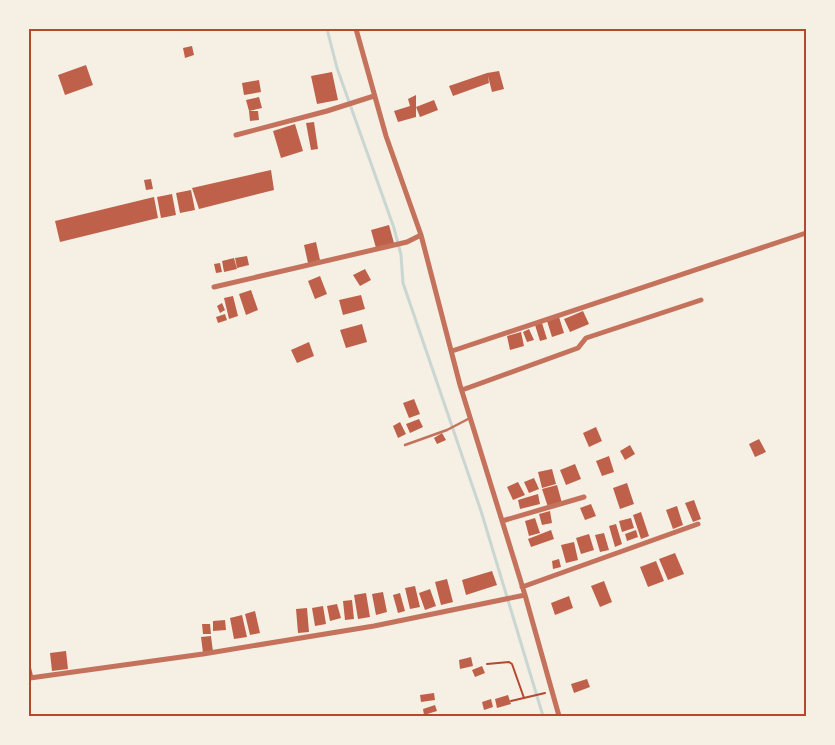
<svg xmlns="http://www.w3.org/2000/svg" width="835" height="745" font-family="'Nunito Sans',sans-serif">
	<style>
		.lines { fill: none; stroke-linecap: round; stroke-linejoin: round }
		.stream { stroke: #c9d6d2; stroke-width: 3 }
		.building { fill: #bf614a }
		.path { stroke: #b5482f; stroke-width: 2 }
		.service { stroke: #c5725c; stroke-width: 2.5 }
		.minor { stroke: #c5725c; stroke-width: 5 }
		.neatline { fill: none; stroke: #b5482f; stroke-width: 2 }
	</style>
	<rect width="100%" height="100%" fill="#f6efe4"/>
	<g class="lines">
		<!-- stream -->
		<path class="stream" d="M 327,29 L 337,68 L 394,228 L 401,255 L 403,283 L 481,511 L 543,716"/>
	</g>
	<!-- building -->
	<path class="building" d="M 192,46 L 194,55 L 185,58 L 183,48 Z
		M 86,65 L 93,85 L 65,95 L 58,75 Z
		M 499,71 L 504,89 L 492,92 L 488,76 L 489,83 L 453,96 L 449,86 L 487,73 Z
		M 332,72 L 338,100 L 317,104 L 311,76 Z
		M 259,80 L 261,92 L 244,95 L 242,83 Z
		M 416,95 L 416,117 L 398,122 L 394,111 L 410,106 L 408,99 Z
		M 259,97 L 262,108 L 249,111 L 246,100 Z
		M 434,100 L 438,110 L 420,117 L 416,107 Z
		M 249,111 L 258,111 L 259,120 L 250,121 Z
		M 314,122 L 318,149 L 311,150 L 306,123 Z
		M 295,124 L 303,151 L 281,158 L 273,131 Z
		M 271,170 L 274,190 L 199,209 L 192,188 Z
		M 151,179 L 153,189 L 146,190 L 144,180 Z
		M 191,190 L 195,210 L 180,213 L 176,193 Z
		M 172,194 L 176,215 L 161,218 L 157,197 Z
		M 154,197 L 158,218 L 60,242 L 55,221 Z
		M 389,225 L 394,243 L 376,248 L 371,230 Z
		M 316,242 L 320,260 L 308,263 L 304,245 Z
		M 247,256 L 249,265 L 237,268 L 235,258 Z
		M 234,258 L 237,269 L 224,272 L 222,261 Z
		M 220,263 L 222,272 L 216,273 L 214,264 Z
		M 365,269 L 371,280 L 360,286 L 353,275 Z
		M 320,276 L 327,294 L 315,299 L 308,281 Z
		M 251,290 L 258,310 L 246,315 L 239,294 Z
		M 361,295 L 365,309 L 343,315 L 339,300 Z
		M 233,296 L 238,316 L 229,319 L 224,298 Z
		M 222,303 L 225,310 L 220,313 L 217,306 Z
		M 583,311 L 589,324 L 570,332 L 564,319 Z
		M 225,314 L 227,320 L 218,323 L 216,317 Z
		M 559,317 L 564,333 L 552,337 L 547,321 Z
		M 542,323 L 547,339 L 540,341 L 535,325 Z
		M 362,324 L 367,342 L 346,348 L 340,330 Z
		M 529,329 L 534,340 L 527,342 L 523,332 Z
		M 521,332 L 524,346 L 510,350 L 507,336 Z
		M 309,342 L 314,356 L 297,363 L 291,350 Z
		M 414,399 L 420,414 L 409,418 L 403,403 Z
		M 419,419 L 423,427 L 410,433 L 406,424 Z
		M 400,422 L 406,434 L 398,438 L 393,426 Z
		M 596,427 L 602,441 L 589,447 L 583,433 Z
		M 442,433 L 446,440 L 437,444 L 434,438 Z
		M 759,439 L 766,452 L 755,457 L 749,444 Z
		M 630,445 L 635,454 L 625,460 L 620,451 Z
		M 609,456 L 614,472 L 602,476 L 596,461 Z
		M 575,464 L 581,479 L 566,485 L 560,470 Z
		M 552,469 L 556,484 L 542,488 L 538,472 Z
		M 534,478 L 539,489 L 529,493 L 524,482 Z
		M 518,482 L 525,495 L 513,500 L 507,487 Z
		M 627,483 L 634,504 L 620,509 L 613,488 Z
		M 557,485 L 562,503 L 548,507 L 542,489 Z
		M 538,494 L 540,504 L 520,509 L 518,500 Z
		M 694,500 L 701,519 L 693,522 L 685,503 Z
		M 591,504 L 596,516 L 585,520 L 580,508 Z
		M 677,506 L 683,525 L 673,529 L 666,510 Z
		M 550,511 L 552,523 L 542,525 L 539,514 Z
		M 641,512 L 649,536 L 641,539 L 633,515 Z
		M 535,518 L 540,533 L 529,536 L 525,521 Z
		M 631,518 L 634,528 L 622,532 L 619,521 Z
		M 616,524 L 622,544 L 615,547 L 609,526 Z
		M 551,530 L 554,539 L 531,547 L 528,539 Z
		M 636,530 L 638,537 L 627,541 L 625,534 Z
		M 604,533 L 609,550 L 600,552 L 595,535 Z
		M 589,534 L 594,550 L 581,554 L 576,538 Z
		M 574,542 L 578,560 L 566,563 L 561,545 Z
		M 675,553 L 684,574 L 668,580 L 659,559 Z
		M 559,559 L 561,567 L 553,569 L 552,561 Z
		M 656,561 L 664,581 L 648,587 L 640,567 Z
		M 492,571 L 497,585 L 466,595 L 462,580 Z
		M 447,579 L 453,602 L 441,605 L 435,582 Z
		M 604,581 L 612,602 L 600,607 L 591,586 Z
		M 415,586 L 420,607 L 410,609 L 405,588 Z
		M 430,589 L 436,606 L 425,610 L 419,593 Z
		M 383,592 L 387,612 L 376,615 L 372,594 Z
		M 366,593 L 370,617 L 358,619 L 354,595 Z
		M 400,593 L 405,611 L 398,613 L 393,595 Z
		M 569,596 L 573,608 L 555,615 L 551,603 Z
		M 352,600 L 354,619 L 345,620 L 343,601 Z
		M 337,604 L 341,618 L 330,621 L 327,606 Z
		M 323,606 L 326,624 L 315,626 L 312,608 Z
		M 307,608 L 309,632 L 298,633 L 296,609 Z
		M 255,611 L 260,633 L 250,635 L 245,614 Z
		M 242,615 L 247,637 L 234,639 L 230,618 Z
		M 225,620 L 226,630 L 213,631 L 213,621 Z
		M 202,624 L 210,624 L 211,634 L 203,634 Z
		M 211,636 L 213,652 L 203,653 L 201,637 Z
		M 66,651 L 68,669 L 52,671 L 50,653 Z
		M 471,657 L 473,666 L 460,669 L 459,660 Z
		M 29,659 L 33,676 L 29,676 Z
		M 482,666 L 485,673 L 475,677 L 472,670 Z
		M 587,679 L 590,687 L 574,693 L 571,684 Z
		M 434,693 L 435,700 L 421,702 L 420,695 Z
		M 508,695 L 511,704 L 497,708 L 495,699 Z
		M 491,699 L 493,707 L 484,710 L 482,702 Z
		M 435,705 L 437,711 L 424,715 L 423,709 Z"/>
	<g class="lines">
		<!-- path -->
		<path class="path" d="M 487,664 L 509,662 L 512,664 L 524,698
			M 511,701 L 545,693"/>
		<!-- service -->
		<path class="service" d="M 405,445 L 447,430 L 470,418"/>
		<!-- minor -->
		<path class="minor" d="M 356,29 L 386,136 L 421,235 L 460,385 L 525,595 L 559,716
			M 236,135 L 327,111 L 374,96
			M 214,287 L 407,242 L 421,235
			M 452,351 L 806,233
			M 462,390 L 578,348 L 586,338 L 701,300
			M 502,521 L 584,497
			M 522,587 L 698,524
			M 30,678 L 203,654 L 374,626 L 525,595"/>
	</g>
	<!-- border -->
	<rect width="835" height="745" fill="none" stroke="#f6efe4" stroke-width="60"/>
	<rect x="30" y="30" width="775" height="685" class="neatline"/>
</svg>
